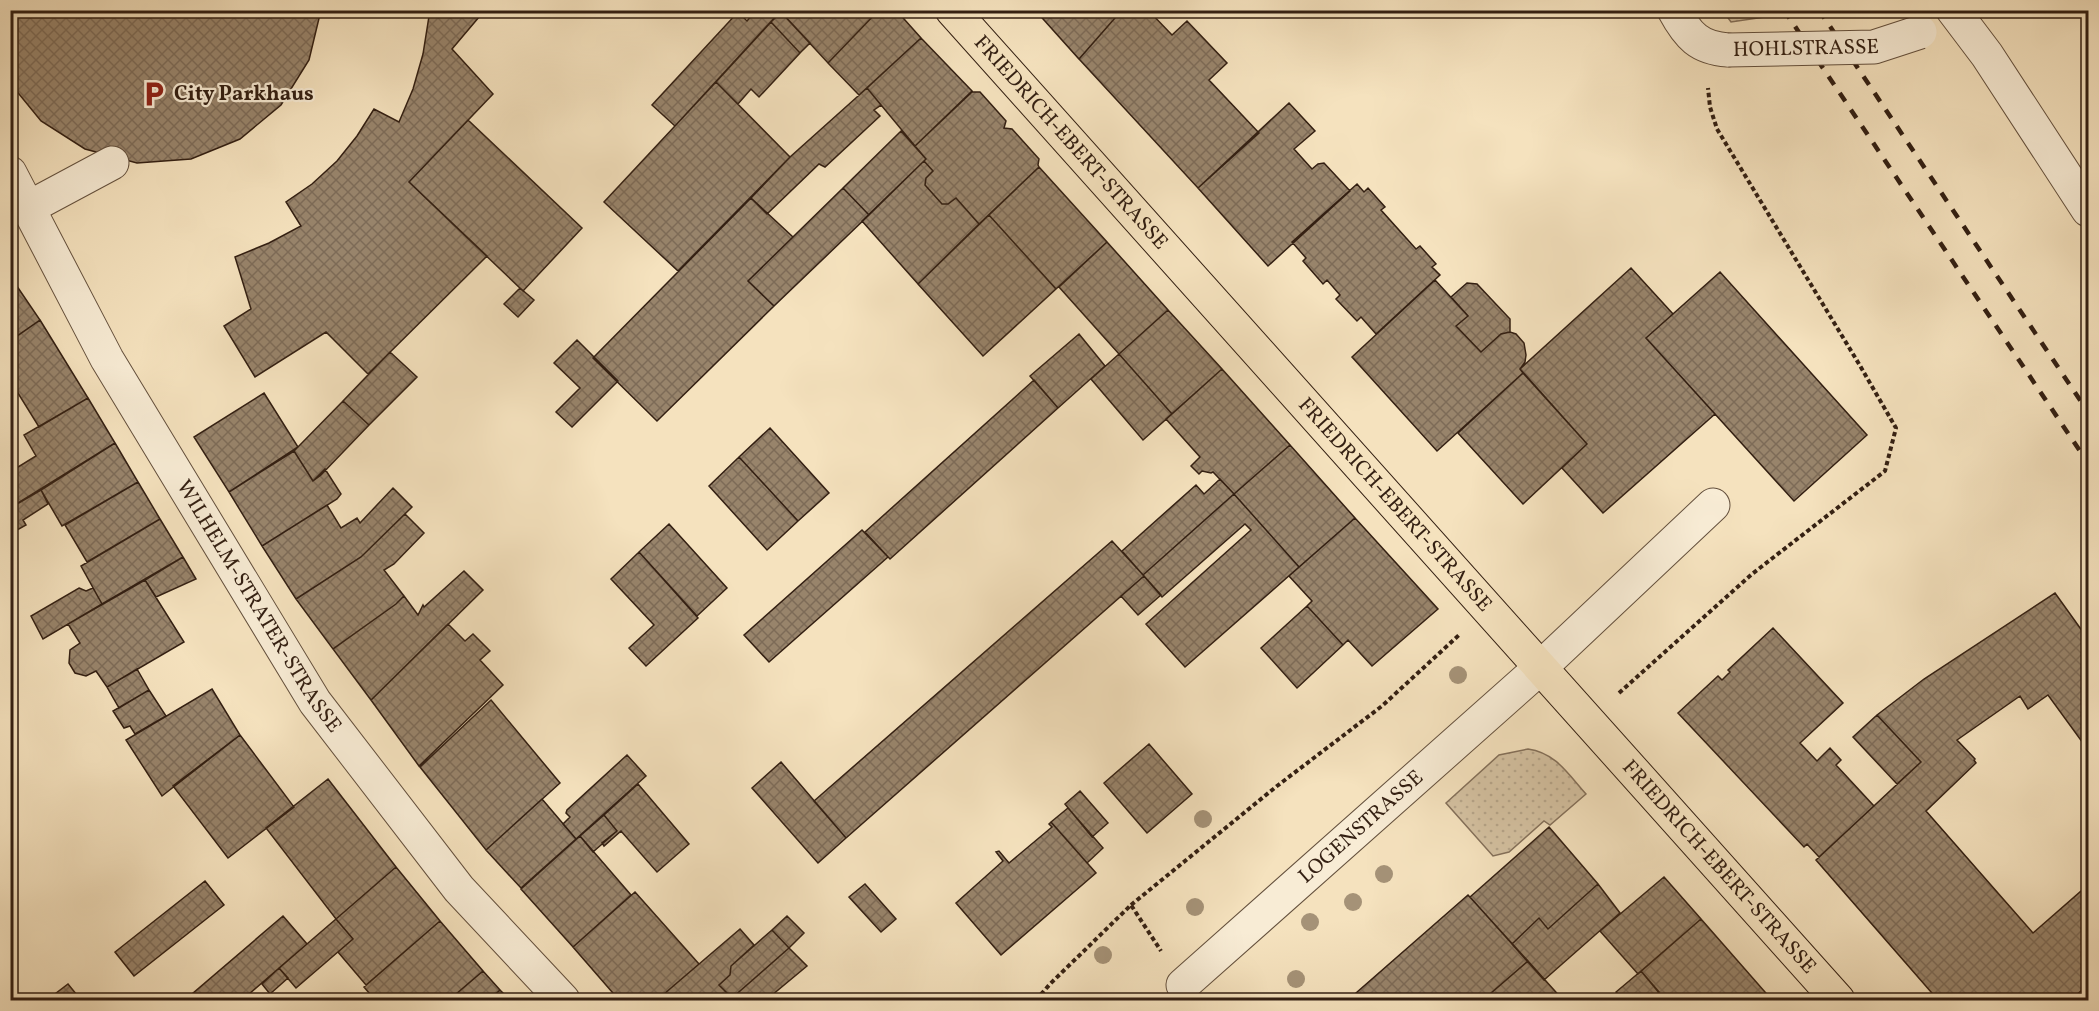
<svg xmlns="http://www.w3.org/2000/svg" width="2099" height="1011" font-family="Vollkorn,serif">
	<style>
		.grass { fill: url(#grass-dots); stroke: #84705a; stroke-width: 1.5 }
		.building { fill: url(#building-cross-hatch); stroke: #331f12; stroke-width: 1.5 }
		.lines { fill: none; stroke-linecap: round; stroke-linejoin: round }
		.minor-casing { stroke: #64503d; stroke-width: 35 }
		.major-casing { stroke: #331f12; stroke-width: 35 }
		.path { stroke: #331f12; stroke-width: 4; stroke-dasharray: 4.5 3; stroke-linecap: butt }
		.minor { stroke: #f8ecd5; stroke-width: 33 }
		.major { stroke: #f5e2be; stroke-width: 33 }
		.rail { stroke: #331f12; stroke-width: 4.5; stroke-dasharray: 10 10; stroke-linecap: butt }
		.minor-bridge-casing { stroke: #64503d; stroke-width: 35; stroke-linecap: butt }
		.minor-bridge { stroke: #f8ecd5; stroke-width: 33 }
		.tree { fill: #a59277 }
		.labels { text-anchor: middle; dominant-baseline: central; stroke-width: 4.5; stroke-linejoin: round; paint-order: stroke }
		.street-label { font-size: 21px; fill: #331f12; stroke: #f8ecd5 }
		.poi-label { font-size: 21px; font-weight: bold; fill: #331f12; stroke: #f8ecd5; text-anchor: start }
	</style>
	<defs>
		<pattern id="grass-dots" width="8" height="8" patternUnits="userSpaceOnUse" patternTransform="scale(1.5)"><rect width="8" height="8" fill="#d4c1a1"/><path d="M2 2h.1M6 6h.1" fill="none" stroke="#b6a58a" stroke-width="1.8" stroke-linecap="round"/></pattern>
		<pattern id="building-cross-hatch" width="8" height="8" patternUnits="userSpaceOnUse" patternTransform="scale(1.5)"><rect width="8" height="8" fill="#98846b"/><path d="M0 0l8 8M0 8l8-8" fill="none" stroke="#7d6b57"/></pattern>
	</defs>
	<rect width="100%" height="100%" fill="#f5e2be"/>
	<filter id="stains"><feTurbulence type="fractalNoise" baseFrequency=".00333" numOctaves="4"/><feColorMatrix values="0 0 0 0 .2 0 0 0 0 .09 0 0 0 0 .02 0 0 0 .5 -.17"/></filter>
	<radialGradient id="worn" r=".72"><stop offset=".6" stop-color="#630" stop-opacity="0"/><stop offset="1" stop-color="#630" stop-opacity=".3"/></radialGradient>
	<!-- grass -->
	<path class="grass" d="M 1723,11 L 1776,11 L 1779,15 L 1731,22 Z
		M 1528,749 C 1556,753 1568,774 1586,794 L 1550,825 L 1544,821 L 1509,852 L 1493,856 L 1446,803 L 1499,755 Z"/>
	<!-- building -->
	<path class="building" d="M 10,10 L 321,10 L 309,60 L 281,105 L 240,139 L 191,159 L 137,163 L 85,149 L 41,121 L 10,83 Z
		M 430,10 L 485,10 L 452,49 L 493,94 L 409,182 L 487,256 L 368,374 L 326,332 L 255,377 L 224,326 L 251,309 L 235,257 L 269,243 L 301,226 L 286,202 L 312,184 L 337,161 L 357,136 L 374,109 L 399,122 L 413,89 L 423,54 Z
		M 756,10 L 774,10 L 778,14 L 675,126 L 652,105 L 738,12 L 747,21 Z
		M 782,10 L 879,10 L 828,63 L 781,12 Z
		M 879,10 L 896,10 L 921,38 L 859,95 L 828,63 Z
		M 1035,10 L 1122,10 L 1079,59 Z
		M 1122,10 L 1148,10 L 1172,35 L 1187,21 L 1227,63 L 1209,80 L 1259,133 L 1198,188 L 1079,59 Z
		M 781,12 L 810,43 L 800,53 L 771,22 Z
		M 771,22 L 800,53 L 759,97 L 751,89 L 738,104 L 716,82 Z
		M 921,38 L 972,91 L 915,146 L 867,88 Z
		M 716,82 L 790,157 L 678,271 L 604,202 Z
		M 867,88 L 881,105 L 874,110 L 880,116 L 825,167 L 819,164 L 767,214 L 751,198 L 790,157 Z
		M 972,92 L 980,92 L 1006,121 L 1004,128 L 1012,129 L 1039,159 L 1038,165 L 1039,167 L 979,224 L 956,198 L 948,204 L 942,204 L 925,185 L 926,178 L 933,171 L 924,161 L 926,159 L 915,146 Z
		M 1289,103 L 1315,131 L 1294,149 L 1312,169 L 1318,164 L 1324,163 L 1350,191 L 1268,266 L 1198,188 Z
		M 468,120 L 582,228 L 523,291 L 409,182 Z
		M 901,131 L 926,159 L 869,215 L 843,188 Z
		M 924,161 L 933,171 L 926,178 L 925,185 L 942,204 L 948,204 L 956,198 L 979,224 L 918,284 L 862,221 Z
		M 1039,167 L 1107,242 L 1056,289 L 989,215 Z
		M 1357,184 L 1364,192 L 1368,188 L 1385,207 L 1381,210 L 1416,249 L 1420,246 L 1436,264 L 1432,267 L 1440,275 L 1376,334 L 1361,317 L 1357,321 L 1336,299 L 1340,295 L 1327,280 L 1323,284 L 1303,261 L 1306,258 L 1292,242 Z
		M 843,188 L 869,215 L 774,306 L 748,281 Z
		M 751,198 L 793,237 L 748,281 L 774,306 L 657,421 L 593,358 Z
		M 989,215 L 1056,289 L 983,356 L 918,284 Z
		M 1107,242 L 1168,310 L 1119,354 L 1059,287 Z
		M 1631,268 L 1673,314 L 1646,338 L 1715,414 L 1603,513 L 1562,468 L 1587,444 L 1520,369 Z
		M 1720,272 L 1867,435 L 1794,501 L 1646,338 Z
		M 10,276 L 40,320 L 10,341 Z
		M 1435,280 L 1468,316 L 1456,326 L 1481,352 L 1501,334 L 1510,332 L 1516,334 L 1524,343 L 1526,355 L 1525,362 L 1520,369 L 1523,373 L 1437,451 L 1352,357 Z
		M 1467,283 L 1477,284 L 1510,319 L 1510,332 L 1501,334 L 1481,352 L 1456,326 L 1468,316 L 1451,297 Z
		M 520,288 L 534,300 L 518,317 L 504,304 Z
		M 1168,310 L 1222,369 L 1172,414 L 1119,354 Z
		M 40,320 L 88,398 L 39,427 L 13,385 L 10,387 L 10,341 Z
		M 1079,334 L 1105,366 L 1058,408 L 1030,376 Z
		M 577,340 L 618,381 L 572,427 L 556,412 L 580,388 L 554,363 Z
		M 390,352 L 417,377 L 369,425 L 343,401 Z
		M 1119,354 L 1172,414 L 1143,440 L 1091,379 Z
		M 1222,369 L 1290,445 L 1234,494 L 1213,472 L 1211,473 L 1202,471 L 1199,474 L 1191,466 L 1200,457 L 1166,419 Z
		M 1523,373 L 1587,444 L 1523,504 L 1458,433 Z
		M 1034,380 L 1058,408 L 890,559 L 865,532 Z
		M 264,393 L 298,447 L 229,492 L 194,437 Z
		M 88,398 L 115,443 L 10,508 L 10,472 L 36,456 L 24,435 Z
		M 343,401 L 369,425 L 321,475 L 313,481 L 294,451 Z
		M 770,428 L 829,493 L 798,521 L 739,457 Z
		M 115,443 L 138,482 L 62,526 L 41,490 Z
		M 1290,445 L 1355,518 L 1299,567 L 1234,494 Z
		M 294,451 L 313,481 L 325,469 L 341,494 L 337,499 L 262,546 L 229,492 Z
		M 739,457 L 798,521 L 767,550 L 709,486 Z
		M 1220,479 L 1234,494 L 1143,575 L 1122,551 L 1196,485 L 1204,494 Z
		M 138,482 L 160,519 L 87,562 L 65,525 Z
		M 393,488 L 412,507 L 361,557 L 296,599 L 262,546 L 327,505 L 341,528 L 357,518 L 360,523 Z
		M 41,490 L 48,504 L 23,520 L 26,525 L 10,534 L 10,508 Z
		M 1234,494 L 1299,567 L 1185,667 L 1146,624 L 1251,530 L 1245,524 L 1162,597 L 1143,575 Z
		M 405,514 L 424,533 L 394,564 L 384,570 L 404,596 L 396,604 L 333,649 L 296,599 L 361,557 Z
		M 1355,518 L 1438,609 L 1372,666 L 1348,640 L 1343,645 L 1307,606 L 1312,601 L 1289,576 Z
		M 160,519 L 183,557 L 102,604 L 81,566 Z
		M 669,524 L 727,588 L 697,616 L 639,552 Z
		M 862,530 L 888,557 L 769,662 L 744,635 Z
		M 1112,541 L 1144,576 L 846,838 L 814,801 Z
		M 639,552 L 698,618 L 646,666 L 629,648 L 654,625 L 611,579 Z
		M 183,557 L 196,579 L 156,597 L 145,580 Z
		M 464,571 L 483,590 L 371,700 L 333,649 L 396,604 L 404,596 L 418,615 L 423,605 L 424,607 Z
		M 1144,576 L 1161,595 L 1138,615 L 1121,596 Z
		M 145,580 L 184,642 L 107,687 L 96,671 L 86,676 L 75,673 L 69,663 L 70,650 L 80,643 L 68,624 Z
		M 79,588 L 86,591 L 93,588 L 102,604 L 43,639 L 31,616 Z
		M 2055,593 L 2088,639 L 2088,750 L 2048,695 L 2028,709 L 2020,696 L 1957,740 L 1975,759 L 1974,760 L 1976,763 L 1926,811 L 2033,933 L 2088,885 L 2088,985 L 2075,996 L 2079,1000 L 1938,1000 L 1816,860 L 1921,762 L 1877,715 L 1924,679 Z
		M 1307,606 L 1343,645 L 1297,688 L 1261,648 Z
		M 448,624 L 465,641 L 473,634 L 490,651 L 480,660 L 503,685 L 419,766 L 371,700 Z
		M 1773,628 L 1843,703 L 1800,743 L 1817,761 L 1830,748 L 1841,760 L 1836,765 L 1874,806 L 1819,857 L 1807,844 L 1804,847 L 1678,713 L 1718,676 L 1722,680 L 1730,672 L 1728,670 Z
		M 137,669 L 149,690 L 119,708 L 107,687 Z
		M 212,689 L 240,735 L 162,796 L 126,740 Z
		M 149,690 L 166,716 L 135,734 L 130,726 L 124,728 L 113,711 Z
		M 491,700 L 560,783 L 486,850 L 420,767 Z
		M 1877,715 L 1921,762 L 1897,784 L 1853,737 Z
		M 240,735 L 294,807 L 228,858 L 173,786 Z
		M 1149,744 L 1192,794 L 1147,833 L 1104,783 Z
		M 627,755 L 646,776 L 576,839 L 563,824 L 570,817 L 566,813 L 567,810 Z
		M 781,762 L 846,838 L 818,863 L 752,788 Z
		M 328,779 L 396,867 L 336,919 L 266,828 Z
		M 638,784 L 689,844 L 657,872 L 621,831 L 604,846 L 602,843 L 617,831 L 604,815 Z
		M 1080,791 L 1108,823 L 1092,837 L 1065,804 Z
		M 542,799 L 576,839 L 521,888 L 486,850 Z
		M 1068,808 L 1103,848 L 1087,863 L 1051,822 Z
		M 604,815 L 617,831 L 593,852 L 580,836 Z
		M 1051,822 L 1096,873 L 1001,955 L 956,903 L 1003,861 L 996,852 L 999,851 L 1009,863 L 1052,827 L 1049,824 Z
		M 1549,827 L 1598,884 L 1548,929 L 1539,918 L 1512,944 L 1470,897 Z
		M 580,836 L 631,895 L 573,947 L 521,889 Z
		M 396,867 L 440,921 L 366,985 L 338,952 L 353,939 L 336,919 Z
		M 1664,877 L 1701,919 L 1638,974 L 1600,931 Z
		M 205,881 L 224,905 L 134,976 L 115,952 Z
		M 865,884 L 896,919 L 881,932 L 849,897 Z
		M 1598,884 L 1620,913 L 1544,980 L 1512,944 L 1539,918 L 1548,929 Z
		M 635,892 L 699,964 L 657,1000 L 619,1000 L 573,947 Z
		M 1468,895 L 1528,961 L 1483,1000 L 1348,1000 Z
		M 283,916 L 307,944 L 242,1000 L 195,1000 L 192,994 Z
		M 787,916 L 804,933 L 789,948 L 772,930 Z
		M 336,919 L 353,939 L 296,988 L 279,968 Z
		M 1701,919 L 1772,1000 L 1665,1000 L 1641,971 Z
		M 440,921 L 483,971 L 449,1000 L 375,1000 L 364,987 Z
		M 740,929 L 754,945 L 731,966 L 730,975 L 719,985 L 732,998 L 729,1000 L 657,1000 Z
		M 772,930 L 789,948 L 732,998 L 719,985 L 730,975 L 731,966 Z
		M 789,948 L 807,966 L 766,1000 L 734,1000 L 732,998 Z
		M 1528,961 L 1563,1000 L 1483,1000 Z
		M 279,968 L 288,978 L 270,994 L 262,984 Z
		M 483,971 L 500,990 L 489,1000 L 449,1000 Z
		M 1641,971 L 1659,992 L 1649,1000 L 1623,1000 L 1616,992 Z
		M 68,984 L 81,1000 L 47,1000 Z
		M 500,990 L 510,1000 L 489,1000 Z"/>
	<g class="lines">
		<!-- minor casing -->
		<g class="minor-casing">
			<g id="minor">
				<path d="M 1674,10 C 1688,36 1699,48 1728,50"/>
				<path d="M 1953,10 L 1987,55 L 2088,210"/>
				<path id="s1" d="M 10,173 L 107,359 L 315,702 L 459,889 L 563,1000"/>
				<path d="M 28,208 L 112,163"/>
				<path id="s2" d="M 1183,985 L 1540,668 L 1713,505"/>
			</g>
		</g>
		<!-- major casing -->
		<g class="major-casing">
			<g id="major">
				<path id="s3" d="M 952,10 L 1838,1000"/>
			</g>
		</g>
		<!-- path -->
		<path class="path" d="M 1619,693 L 1752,574 L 1885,471 L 1896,428 L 1859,364 L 1717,129 L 1710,107 L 1708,88
			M 1131,905 L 1277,786 L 1382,706 L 1459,635
			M 1036,1000 L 1050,984 L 1131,905 L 1161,951"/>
		<!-- minor -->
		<use href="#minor" class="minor"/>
		<!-- major -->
		<use href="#major" class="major"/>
		<!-- rail -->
		<path class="rail" d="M 1784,10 L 2088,463
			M 1819,10 L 2088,412"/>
		<!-- minor-bridge casing -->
		<g class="minor-bridge-casing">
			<g id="minor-bridge">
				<path id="s4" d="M 1728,50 L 1874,47 L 1920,32"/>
			</g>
		</g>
		<!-- minor-bridge -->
		<use href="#minor-bridge" class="minor-bridge"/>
	</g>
	<!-- trees -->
	<g class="tree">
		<circle cx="1458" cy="675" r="9"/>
		<circle cx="1203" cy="819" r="9"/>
		<circle cx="1384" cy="874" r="9"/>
		<circle cx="1353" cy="902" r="9"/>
		<circle cx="1195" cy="907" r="9"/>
		<circle cx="1310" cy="922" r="9"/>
		<circle cx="1103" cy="955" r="9"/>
		<circle cx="1296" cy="979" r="9"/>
	</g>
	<!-- icons -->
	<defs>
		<g id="parking-bare" transform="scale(2.07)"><path d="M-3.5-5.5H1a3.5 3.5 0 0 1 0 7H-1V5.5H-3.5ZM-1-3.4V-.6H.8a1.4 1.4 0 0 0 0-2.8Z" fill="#8f2418" stroke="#f8ecd5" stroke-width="2.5" paint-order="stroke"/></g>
	</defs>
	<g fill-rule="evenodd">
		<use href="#parking-bare" x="154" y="94"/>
	</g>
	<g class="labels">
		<!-- street labels -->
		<g class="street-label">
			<text stroke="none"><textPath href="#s4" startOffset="78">HOHLSTRASSE</textPath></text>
			<text stroke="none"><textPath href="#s3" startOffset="178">FRIEDRICH-EBERT-STRASSE</textPath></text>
			<text stroke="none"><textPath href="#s3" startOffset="664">FRIEDRICH-EBERT-STRASSE</textPath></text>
			<text stroke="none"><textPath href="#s1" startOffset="500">WILHELM-STRATER-STRASSE</textPath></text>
			<text stroke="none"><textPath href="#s2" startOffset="238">LOGENSTRASSE</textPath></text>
			<text stroke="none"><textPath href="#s3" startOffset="1150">FRIEDRICH-EBERT-STRASSE</textPath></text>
		</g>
		<!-- poi labels -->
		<g class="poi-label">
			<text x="174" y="94">City Parkhaus</text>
		</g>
	</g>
	<!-- margin -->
	<rect width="2099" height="1011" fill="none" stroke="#f5e2be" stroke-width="36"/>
	<rect x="12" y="12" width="2075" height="987" fill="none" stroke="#331f12" stroke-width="3"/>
	<rect x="18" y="18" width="2063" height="975" fill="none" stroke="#331f12" stroke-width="1.5"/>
	<rect width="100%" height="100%" filter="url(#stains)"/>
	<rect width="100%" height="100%" fill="url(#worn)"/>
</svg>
